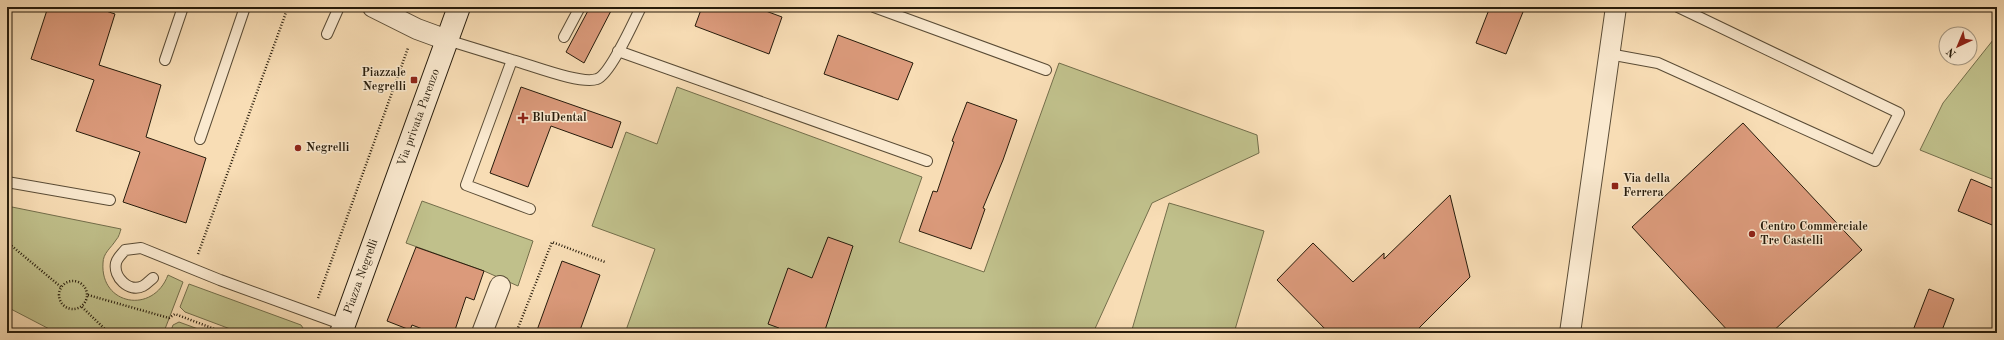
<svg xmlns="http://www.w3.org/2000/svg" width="2004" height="340" font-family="'Old Standard TT',serif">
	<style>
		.green { fill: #c0c08b; stroke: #736e4b }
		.building { fill: #db9a7b; stroke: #261b0b }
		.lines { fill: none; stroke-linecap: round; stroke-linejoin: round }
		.lane-casing { stroke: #5a4c36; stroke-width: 12 }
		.street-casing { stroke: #5a4c36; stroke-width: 22 }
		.secondary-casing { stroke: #261b0b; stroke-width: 24 }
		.path { stroke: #261b0b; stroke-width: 2.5; stroke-dasharray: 1 2; stroke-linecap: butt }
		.lane { stroke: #fae9cf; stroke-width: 10 }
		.street { stroke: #fae9cf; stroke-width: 20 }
		.secondary { stroke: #fae9cf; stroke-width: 22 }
		.poi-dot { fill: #8f2418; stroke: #fae9cf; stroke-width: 1.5 }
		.labels { text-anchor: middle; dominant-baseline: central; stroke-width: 3; stroke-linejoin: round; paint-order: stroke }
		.poi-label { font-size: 12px; font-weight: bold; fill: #261b0b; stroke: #fae9cf; text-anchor: start }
		.street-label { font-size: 12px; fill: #261b0b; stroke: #fae9cf }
	</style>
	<rect width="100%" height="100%" fill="#f8ddb5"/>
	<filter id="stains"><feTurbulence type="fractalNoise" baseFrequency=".005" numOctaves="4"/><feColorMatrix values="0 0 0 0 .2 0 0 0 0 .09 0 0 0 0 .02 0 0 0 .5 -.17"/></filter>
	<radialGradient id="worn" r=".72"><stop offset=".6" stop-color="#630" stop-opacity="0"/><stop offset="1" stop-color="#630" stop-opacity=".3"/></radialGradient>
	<!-- green -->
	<path class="green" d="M 1997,35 L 1997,181 L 1920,150 L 1943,103 Z
		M 1059,63 L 1257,135 L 1259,153 L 1152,203 L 1093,333 L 625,333 L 655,249 L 592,226 L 626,132 L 657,144 L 677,87 L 922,177 L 899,242 L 984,272 Z
		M 422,201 L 533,241 L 518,286 L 484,271 L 406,243 Z
		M 1169,203 L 1264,231 L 1234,333 L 1131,333 Z
		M 7,206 L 121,229 C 120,232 119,237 116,240 C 111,248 103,253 103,263 C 100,305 153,315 168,275 L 183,282 L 165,329 L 160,333 L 57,333 L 7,307 Z
		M 189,284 L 301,325 L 303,328 L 301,333 L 241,333 L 185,312 L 180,307 Z
		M 179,322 L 209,333 L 170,333 L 173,325 Z"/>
	<!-- building -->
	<path class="building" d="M 48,7 L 94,7 L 115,14 L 99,65 L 161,85 L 146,137 L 206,158 L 186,223 L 123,202 L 140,152 L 76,131 L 94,80 L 31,59 Z
		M 590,7 L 613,7 L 584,63 L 566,52 Z
		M 702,7 L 755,7 L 782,17 L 769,54 L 695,26 Z
		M 1490,7 L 1525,7 L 1506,54 L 1476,43 Z
		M 838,35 L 913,63 L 898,100 L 824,74 Z
		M 521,87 L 621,122 L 612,148 L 551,126 L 528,187 L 490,173 Z
		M 967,102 L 1017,120 L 1003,160 L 983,208 L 985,209 L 971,249 L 919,231 L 933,191 L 937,192 L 954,142 L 952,141 Z
		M 1743,123 L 1862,250 L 1771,333 L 1730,333 L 1632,227 Z
		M 1971,179 L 1997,190 L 1997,227 L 1958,211 Z
		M 1450,195 L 1470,277 L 1414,333 L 1329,333 L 1277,280 L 1313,243 L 1353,282 L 1384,253 L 1384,259 Z
		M 828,237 L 853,246 L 824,333 L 777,333 L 779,328 L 768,324 L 788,268 L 812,278 Z
		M 416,247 L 484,271 L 474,300 L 466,297 L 454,333 L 433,333 L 412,325 L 410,330 L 387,321 Z
		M 562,261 L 600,275 L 579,333 L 536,333 Z
		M 1929,289 L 1954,299 L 1941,333 L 1912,333 Z"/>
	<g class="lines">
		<!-- lane casing -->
		<g class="lane-casing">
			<path id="lane" d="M 874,7 L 1046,70
				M 327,34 L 339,7
				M 564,37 L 580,7
				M 447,40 L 512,60 L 466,185 L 530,209
				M 618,51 L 927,161
				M 1609,54 L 1658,63 L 1875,161 L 1899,113 L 1678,7
				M 165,60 L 183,7
				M 512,60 C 531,65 581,85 597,79 C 610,75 634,21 641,7
				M 200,139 L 245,7
				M 7,182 L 110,200
				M 153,278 C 150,280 147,284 143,286 C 129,293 113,277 116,263 C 117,258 122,254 125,250 L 141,248 L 220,280 L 344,325"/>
		</g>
		<!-- street casing -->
		<g class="street-casing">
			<path id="street" d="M 373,7 L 417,29 L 447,40
				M 482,333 L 500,286
				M 1570,333 L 1616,7"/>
		</g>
		<!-- secondary casing -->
		<g class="secondary-casing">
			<g id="secondary">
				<path id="s1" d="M 341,333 L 459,7"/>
			</g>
		</g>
		<!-- path -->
		<path class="path" d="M 7,242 L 61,287
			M 198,254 L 288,7
			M59 295a14 14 0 1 1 28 0a14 14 0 1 1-28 0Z
			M 88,295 L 169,318 L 175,314 L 225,333
			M 318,298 L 408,48
			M 82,307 L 109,333
			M 516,333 L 552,242 L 605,262"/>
		<!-- lane -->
		<use href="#lane" class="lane"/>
		<!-- street -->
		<use href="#street" class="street"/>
		<!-- secondary -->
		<use href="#secondary" class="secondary"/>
	</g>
	<!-- markers -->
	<g class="poi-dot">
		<rect x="410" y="76" width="8" height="8" rx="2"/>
		<path d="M521 112h4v4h4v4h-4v4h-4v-4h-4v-4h4z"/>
		<circle cx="298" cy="148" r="4"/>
		<rect x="1611" y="182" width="8" height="8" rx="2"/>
		<circle cx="1752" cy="234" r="4"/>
	</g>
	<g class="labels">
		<!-- poi labels -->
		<g class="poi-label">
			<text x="406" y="73" text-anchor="end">Piazzale<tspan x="406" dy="14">Negrelli</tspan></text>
			<text x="532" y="118">BluDental</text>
			<text x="306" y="148">Negrelli</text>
			<text x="1623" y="179">Via della<tspan x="1623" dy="14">Ferrera</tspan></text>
			<text x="1760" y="227">Centro Commerciale<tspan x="1760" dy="14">Tre Castelli</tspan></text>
		</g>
		<!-- street labels -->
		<g class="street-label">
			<text stroke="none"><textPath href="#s1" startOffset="229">Via privata Parenzo</textPath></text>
			<text stroke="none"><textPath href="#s1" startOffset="60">Piazza Negrelli</textPath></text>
		</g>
	</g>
	<!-- margin -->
	<rect width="2004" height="340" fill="none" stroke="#f8ddb5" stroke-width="24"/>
	<rect x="8" y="8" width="1988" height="324" fill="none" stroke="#261b0b" stroke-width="2"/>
	<rect x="12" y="12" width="1980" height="316" fill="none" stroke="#261b0b"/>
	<!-- north arrow -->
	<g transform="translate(1958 46) rotate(224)"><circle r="19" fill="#fae9cf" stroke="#a59781"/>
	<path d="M0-3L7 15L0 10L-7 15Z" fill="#8f2418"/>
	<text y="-6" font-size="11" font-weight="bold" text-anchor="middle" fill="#261b0b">N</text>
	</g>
	<rect width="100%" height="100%" filter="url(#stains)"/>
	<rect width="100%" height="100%" fill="url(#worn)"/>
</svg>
